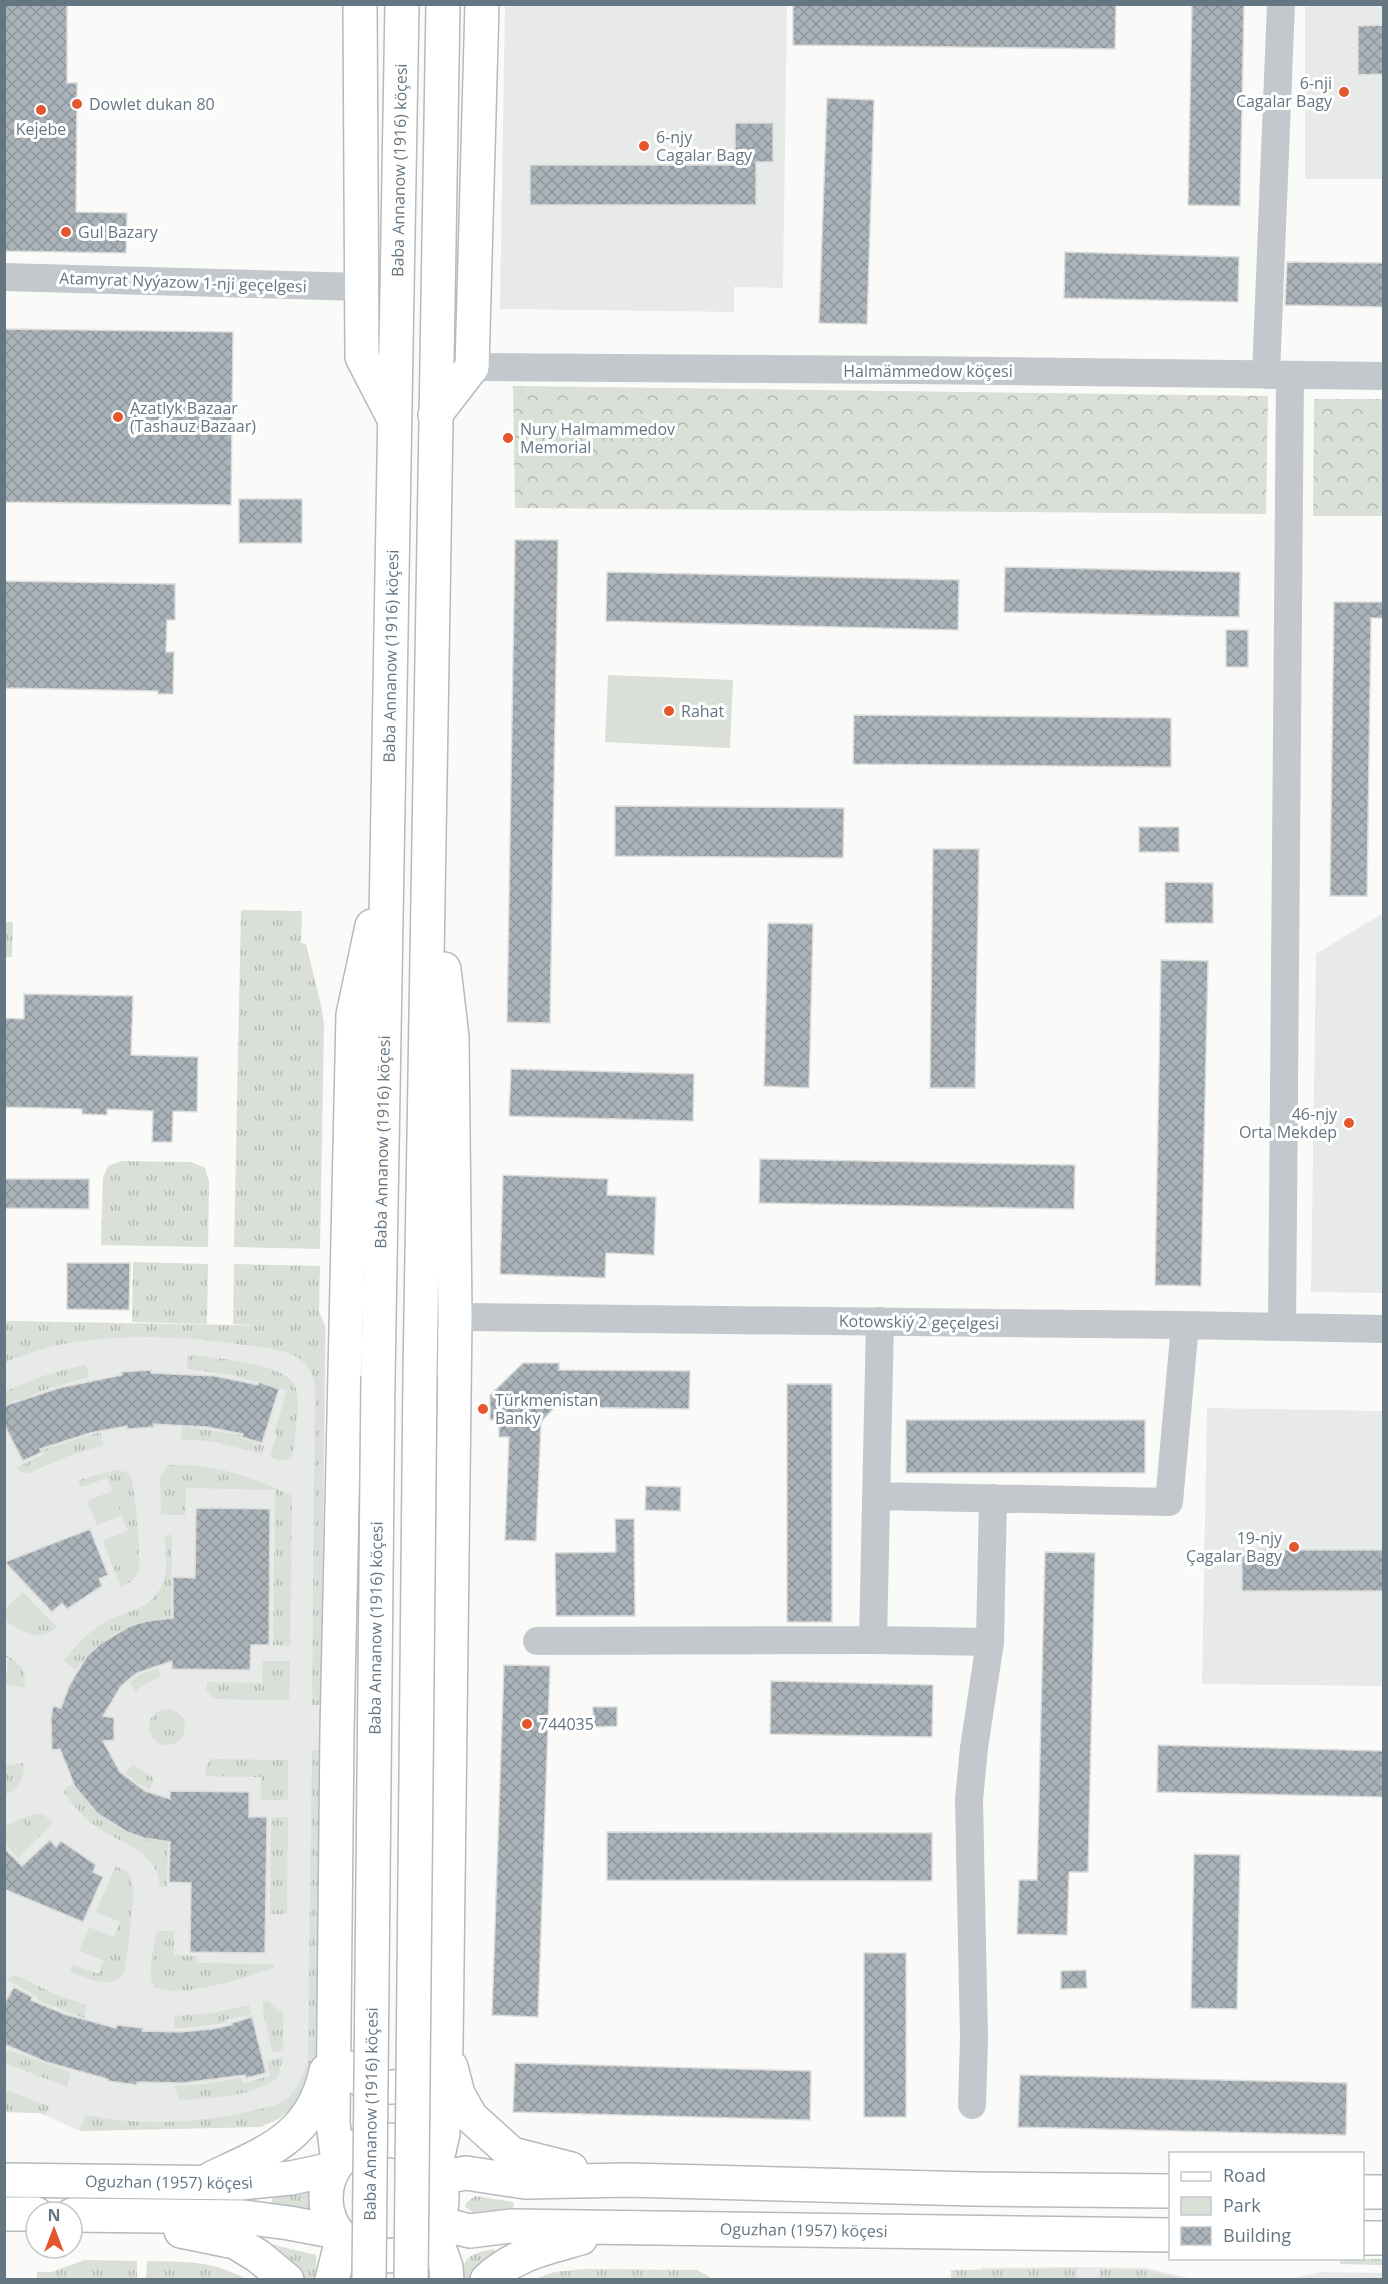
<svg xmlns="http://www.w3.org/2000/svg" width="1388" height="2284" font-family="'Open Sans',sans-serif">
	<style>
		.built { fill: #e8e9e9 }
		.grass { fill: url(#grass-tufts) }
		.forest { fill: url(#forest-crowns) }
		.green { fill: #dadfd7 }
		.building { fill: url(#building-cross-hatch); stroke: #dcdcda; stroke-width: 1.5 }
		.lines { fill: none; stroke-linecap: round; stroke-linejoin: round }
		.major-casing { stroke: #b5babe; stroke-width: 36 }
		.minor { stroke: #c3c8cc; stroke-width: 28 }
		.major { stroke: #fff; stroke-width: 33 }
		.major-bridge-casing { stroke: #b5babe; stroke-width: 36; stroke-linecap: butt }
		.major-bridge { stroke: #fff; stroke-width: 33 }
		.poi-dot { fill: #e4572e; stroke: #fff; stroke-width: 2 }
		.labels { text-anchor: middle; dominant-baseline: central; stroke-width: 6; stroke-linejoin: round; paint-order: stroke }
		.poi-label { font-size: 16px; fill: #657683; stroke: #fff; text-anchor: start }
		.street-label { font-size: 16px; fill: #657683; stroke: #fff }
	</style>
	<defs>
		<pattern id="grass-tufts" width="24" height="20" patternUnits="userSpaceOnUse" patternTransform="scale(1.5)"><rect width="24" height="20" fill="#dadfd7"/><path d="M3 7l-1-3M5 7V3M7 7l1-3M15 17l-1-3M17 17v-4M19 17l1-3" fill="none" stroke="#b4b9b4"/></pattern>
		<pattern id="forest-crowns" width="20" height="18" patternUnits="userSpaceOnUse" patternTransform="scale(1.5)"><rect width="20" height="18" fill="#dadfd7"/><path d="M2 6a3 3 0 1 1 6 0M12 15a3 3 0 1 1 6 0" fill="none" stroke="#b4b9b4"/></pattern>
		<pattern id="building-cross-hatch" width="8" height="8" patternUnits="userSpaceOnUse" patternTransform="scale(1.5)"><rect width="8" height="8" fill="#aab3b9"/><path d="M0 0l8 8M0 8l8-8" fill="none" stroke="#8e969c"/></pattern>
	</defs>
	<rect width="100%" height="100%" fill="#fafaf8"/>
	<!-- built -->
	<path class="built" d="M 505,5 L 787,5 L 783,288 L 734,287 L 734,312 L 500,309 Z
		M 1305,5 L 1383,5 L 1383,179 L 1305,179 Z
		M 1383,913 L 1383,1293 L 1311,1292 L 1316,954 Z
		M 5,1321 L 326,1326 L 318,2043 L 316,2060 L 302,2093 L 292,2108 L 278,2119 L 260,2127 L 80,2131 L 40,2113 L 5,2112 Z
		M 1207,1408 L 1383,1411 L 1383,1686 L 1202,1684 Z
		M 1076,2267 L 1146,2268 L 1194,2279 L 982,2280 L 982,2268 Z
		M 1321,2272 L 1383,2273 L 1383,2279 L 1284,2280 Z"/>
	<!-- grass -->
	<path class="grass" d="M 241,910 L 302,911 L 301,943 L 306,944 L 322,1009 L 324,1025 L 320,1249 L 234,1247 Z
		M 5,922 L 13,922 L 12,957 L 5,957 Z
		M 122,1161 L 191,1162 L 205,1168 L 209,1181 L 208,1247 L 101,1245 L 103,1178 L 108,1166 Z
		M 133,1262 L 208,1264 L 207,1324 L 132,1322 Z
		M 234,1264 L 320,1266 L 319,1311 L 325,1326 L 321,1705 L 312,1705 L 315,1389 C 315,1375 308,1363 295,1356 C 277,1348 255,1346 236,1344 C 182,1336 129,1334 75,1342 C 51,1345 27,1354 5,1362 L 5,1321 L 268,1326 L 233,1324 Z
		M 188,1355 C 210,1357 282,1363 294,1384 C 301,1397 296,1420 295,1435 C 295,1446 296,1457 283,1461 L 270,1457 L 277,1434 L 274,1433 L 287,1390 L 227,1374 L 187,1369 Z
		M 86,1364 L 89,1377 L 50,1388 L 18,1401 L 17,1399 L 5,1405 L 5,1392 L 8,1390 L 46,1375 Z
		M 182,1426 L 241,1435 L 241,1438 L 264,1446 L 262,1454 L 215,1442 L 181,1439 Z
		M 100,1432 L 104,1445 L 73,1454 L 29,1473 L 22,1473 L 16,1468 L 44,1454 L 42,1450 Z
		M 169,1465 C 211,1463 255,1477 292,1496 L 290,1646 L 273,1645 L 275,1490 L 186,1488 L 185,1515 L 161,1515 L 160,1476 Z
		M 115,1470 L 127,1472 L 132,1481 C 135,1498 142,1557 138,1571 C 136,1580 128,1584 121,1587 L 113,1567 L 138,1557 L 107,1478 L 81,1487 L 79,1480 Z
		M 165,1535 L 172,1535 L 171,1618 C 131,1618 99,1639 76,1670 L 64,1661 C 75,1646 88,1632 104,1623 C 130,1608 155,1611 165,1577 C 168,1564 165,1548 165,1535 Z
		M 4,1612 L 23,1630 L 42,1612 L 57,1627 C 40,1644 23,1631 5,1621 Z
		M 4,1654 C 19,1662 28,1670 24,1688 L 5,1684 L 9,1658 L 5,1656 Z
		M 263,1661 L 290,1661 L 289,1700 L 214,1699 L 206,1689 L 207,1682 L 262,1683 Z
		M 158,1668 L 161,1676 L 142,1686 L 136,1692 L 130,1682 L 139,1675 Z
		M149 1727a18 18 0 1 1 36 0a18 18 0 1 1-36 0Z
		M 312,1750 L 321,1750 L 318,2043 C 314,2070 303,2104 278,2119 C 273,2122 266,2124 260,2127 L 80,2131 L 85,2115 C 140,2126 200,2124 255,2110 C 266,2108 281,2105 289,2097 C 298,2088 305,2072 308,2060 Z
		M 212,1759 L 288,1760 L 288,1800 L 261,1800 L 261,1777 L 205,1776 L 206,1766 Z
		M 23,1763 C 26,1779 18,1788 5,1795 L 6,1793 L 5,1766 Z
		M 133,1765 L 154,1778 L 150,1789 L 137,1783 L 125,1773 Z
		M 72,1784 C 96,1817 125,1840 168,1842 L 167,1887 L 160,1887 C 158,1853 127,1846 103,1831 C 86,1821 74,1807 63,1791 Z
		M 33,1814 L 44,1815 L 53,1823 L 38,1838 L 19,1819 L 5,1833 L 5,1826 Z
		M 271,1817 L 288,1817 L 287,1914 L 270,1914 Z
		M 116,1866 C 123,1869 130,1873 132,1882 C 136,1896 127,1955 124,1972 C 114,1992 86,1977 70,1972 L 73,1964 L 98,1974 L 131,1896 L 107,1886 Z
		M 156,1931 L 174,1931 L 174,1955 L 197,1956 L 197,1963 L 274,1964 L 274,1967 C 257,1975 161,2006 152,1982 C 148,1972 155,1943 156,1931 Z
		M 13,1976 L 20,1977 L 57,1995 L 87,2005 L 84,2018 L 37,2000 L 38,1997 L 6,1979 Z
		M 268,2001 L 283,2013 L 283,2050 L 273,2053 L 263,2013 L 264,2012 L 262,2002 Z
		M 249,2005 L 251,2014 L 225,2020 L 226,2023 L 174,2029 L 174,2016 L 214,2013 Z
		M 9,2050 L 71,2073 L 67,2087 L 5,2063 L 5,2051 L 7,2052 Z
		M 283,2057 L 278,2077 C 256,2097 209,2098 179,2100 L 174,2086 L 206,2084 L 241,2078 L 243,2083 L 270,2076 L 267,2061 Z
		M 5,2090 L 49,2106 L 46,2115 L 39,2113 L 5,2112 Z
		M 312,2190 L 315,2199 L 310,2211 L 272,2204 L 272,2197 Z
		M 475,2196 L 514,2202 L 513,2208 L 475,2214 L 465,2207 L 466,2203 Z
		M 270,2244 L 316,2255 L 317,2279 L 305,2279 L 298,2270 L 269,2247 Z
		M 494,2249 L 497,2256 L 471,2279 L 462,2279 C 461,2255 475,2253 494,2249 Z
		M 1340,2259 L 1383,2259 L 1383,2265 L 1340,2264 Z
		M 85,2260 L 137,2261 L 137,2279 L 37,2279 L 37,2272 L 51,2272 Z
		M 147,2261 C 186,2262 210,2260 246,2279 L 146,2279 Z
		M 1077,2268 L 1077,2279 L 951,2279 L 951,2270 Z
		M 586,2269 L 697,2270 L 713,2279 L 535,2279 L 554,2272 Z
		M 1100,2269 L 1146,2270 L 1183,2279 L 1099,2279 Z"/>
	<!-- forest -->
	<path class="forest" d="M 513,386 L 1268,396 L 1266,514 L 515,508 Z
		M 1314,399 L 1383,399 L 1383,516 L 1313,516 Z"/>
	<!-- green -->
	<path class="green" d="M 608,675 L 733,680 L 730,748 L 605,742 Z
		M 112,1491 L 122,1515 L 97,1525 L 87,1501 Z
		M 128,1531 L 138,1557 L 113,1567 L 103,1540 Z
		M 23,1592 L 42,1612 L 23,1631 L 4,1612 L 5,1609 Z
		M 19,1819 L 38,1838 L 18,1858 L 5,1844 L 4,1833 Z
		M 107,1886 L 132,1896 L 121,1922 L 96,1912 Z
		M 89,1927 L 114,1937 L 104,1961 L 79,1951 Z"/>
	<!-- building -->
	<path class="building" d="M 4,4 L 67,4 L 67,83 L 77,83 L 76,212 L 127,213 L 126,253 L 4,251 Z
		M 793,4 L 1116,4 L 1115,49 L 793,45 Z
		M 1192,4 L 1244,4 L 1240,206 L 1188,205 Z
		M 1383,25 L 1383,74 L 1358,75 L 1358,26 Z
		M 827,98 L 874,100 L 867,324 L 819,323 Z
		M 735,123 L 773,123 L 773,162 L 756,162 L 756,205 L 530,205 L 530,165 L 735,165 Z
		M 1065,252 L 1239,257 L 1238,302 L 1064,298 Z
		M 1287,262 L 1383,263 L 1383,307 L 1285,305 Z
		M 4,329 L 233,332 L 231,505 L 4,502 Z
		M 239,499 L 302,499 L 302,543 L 239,543 Z
		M 515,540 L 558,540 L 550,1023 L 507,1022 Z
		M 1005,567 L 1240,572 L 1239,617 L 1004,612 Z
		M 607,572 L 959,580 L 958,630 L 606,621 Z
		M 4,581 L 175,584 L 175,620 L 167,620 L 166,652 L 174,652 L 173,694 L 158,694 L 158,691 L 4,688 Z
		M 1334,602 L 1383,602 L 1383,618 L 1371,618 L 1367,896 L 1330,896 Z
		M 1226,630 L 1248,630 L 1248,667 L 1226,667 Z
		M 854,715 L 1171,718 L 1171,767 L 853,764 Z
		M 615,806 L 844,808 L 843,858 L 615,856 Z
		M 1139,827 L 1179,827 L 1179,852 L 1139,852 Z
		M 933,849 L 979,849 L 975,1088 L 930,1088 Z
		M 1165,882 L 1213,883 L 1213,923 L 1165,923 Z
		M 768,923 L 813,924 L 809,1088 L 764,1086 Z
		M 1161,960 L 1208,961 L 1201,1286 L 1155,1285 Z
		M 24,994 L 133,996 L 131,1055 L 198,1057 L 197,1112 L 173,1111 L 172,1142 L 152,1142 L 153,1111 L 107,1109 L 107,1115 L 82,1114 L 82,1109 L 4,1107 L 4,1018 L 24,1019 Z
		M 511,1069 L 694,1074 L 693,1121 L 509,1116 Z
		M 760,1159 L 1075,1165 L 1074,1209 L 759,1203 Z
		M 503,1175 L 608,1179 L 607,1195 L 656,1197 L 654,1255 L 606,1253 L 605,1278 L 500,1274 Z
		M 4,1179 L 89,1179 L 89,1209 L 4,1208 Z
		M 67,1263 L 130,1263 L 129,1310 L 67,1309 Z
		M 523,1363 L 559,1363 L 559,1370 L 690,1371 L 689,1409 L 555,1407 L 541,1422 L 536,1541 L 505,1540 L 509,1437 L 499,1437 L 499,1420 L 490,1420 L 490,1395 Z
		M 151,1370 L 151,1373 L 215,1376 L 258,1385 L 259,1382 L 279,1389 L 262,1443 L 242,1437 L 243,1434 L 208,1427 L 153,1424 L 154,1427 L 127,1429 L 127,1426 L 90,1433 L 40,1449 L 42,1452 L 23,1461 L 4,1424 L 4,1406 L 59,1388 L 122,1375 L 121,1372 Z
		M 787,1384 L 832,1384 L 832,1622 L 787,1622 Z
		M 906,1420 L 1145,1420 L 1145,1473 L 906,1473 Z
		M 646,1486 L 681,1487 L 680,1511 L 645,1510 Z
		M 196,1508 L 270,1509 L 269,1645 L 251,1645 L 250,1670 L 172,1669 L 172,1661 L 137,1673 L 121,1686 L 103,1716 L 114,1718 L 114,1740 L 103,1741 L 120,1772 L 145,1791 L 170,1799 L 170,1791 L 249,1792 L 249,1817 L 267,1817 L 265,1953 L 190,1952 L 191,1883 L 169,1882 L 170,1842 L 144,1838 L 127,1832 L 98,1814 L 75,1787 L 60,1749 L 52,1750 L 51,1719 L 53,1706 L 61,1708 L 69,1686 L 87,1656 L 100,1644 L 130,1626 L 147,1621 L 173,1618 L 173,1577 L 195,1578 Z
		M 615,1519 L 634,1519 L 635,1616 L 556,1616 L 555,1553 L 616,1552 Z
		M 90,1529 L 108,1575 L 99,1579 L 102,1586 L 67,1609 L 62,1603 L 52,1612 L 5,1562 Z
		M 1242,1550 L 1383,1550 L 1383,1591 L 1242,1591 Z
		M 1045,1552 L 1095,1553 L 1088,1872 L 1069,1872 L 1067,1935 L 1017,1934 L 1019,1880 L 1037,1880 Z
		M 504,1665 L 550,1666 L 538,2017 L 492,2015 Z
		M 771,1681 L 933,1685 L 932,1737 L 770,1734 Z
		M 593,1707 L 617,1707 L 617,1726 L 593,1727 Z
		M 1158,1745 L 1383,1751 L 1383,1797 L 1157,1792 Z
		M 607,1832 L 932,1833 L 932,1881 L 607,1880 Z
		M 50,1840 L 56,1847 L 61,1841 L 96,1865 L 93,1872 L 103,1877 L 83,1922 L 4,1889 L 4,1848 L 22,1866 Z
		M 1194,1854 L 1240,1855 L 1237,2009 L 1191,2008 Z
		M 864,1953 L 906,1953 L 906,2117 L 864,2117 Z
		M 1086,1970 L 1087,1988 L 1061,1989 L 1061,1971 Z
		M 14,1987 L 32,1997 L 31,2000 L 64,2014 L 116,2028 L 117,2025 L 143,2028 L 142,2031 L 180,2032 L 213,2029 L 232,2025 L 232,2023 L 252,2017 L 266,2073 L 246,2078 L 245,2075 L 182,2083 L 137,2082 L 137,2085 L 108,2081 L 108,2079 L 46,2062 L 4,2044 L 4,2004 Z
		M 515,2063 L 811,2071 L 810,2120 L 513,2112 Z
		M 1020,2075 L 1347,2083 L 1346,2135 L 1018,2127 Z"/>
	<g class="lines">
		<!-- major casing -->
		<g class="major-casing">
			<g id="major">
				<path d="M 360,4 L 362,357 L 392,415"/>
				<path d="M 435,415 L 472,367 L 482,4"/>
				<path d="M 420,1375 L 443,4"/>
				<path id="s1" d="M 378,1376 L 402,4"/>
				<path d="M 451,2067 L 458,2094 L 471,2117 L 512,2154 L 571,2169"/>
				<path d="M 350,2068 C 363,2091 399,2092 420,2078 C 425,2075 429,2068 432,2063"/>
				<circle cx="384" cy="2198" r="58"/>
				<path d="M 338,2162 L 333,2123 L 337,1731 L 353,1015 L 372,926"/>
				<path d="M 435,2169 L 443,2133 L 446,2045 L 455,1317 L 452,1037 L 444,969"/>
				<path d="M 212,2178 C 267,2152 312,2137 326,2071"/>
				<path d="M 439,2178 L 466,2173 L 525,2182 L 628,2180 L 973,2189 L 1170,2191"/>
				<path id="s2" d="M 4,2180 L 241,2183 L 291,2178 L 333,2169"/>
				<path d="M 1362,2192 L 1384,2192"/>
				<path d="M 4,2214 L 36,2214"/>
				<path d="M 72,2215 L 244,2217 L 289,2223 L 337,2232"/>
				<path id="s3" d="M 437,2223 L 470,2231 L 512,2226 L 1170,2235"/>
				<path d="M 433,2230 L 446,2267 L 447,2280"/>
				<path d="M 181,2231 L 235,2242 L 258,2256 L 287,2280"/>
				<path d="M 1362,2238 L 1384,2238"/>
				<path d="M 332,2280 L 342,2239"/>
				<path d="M 487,2280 C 515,2254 545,2248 581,2238"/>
			</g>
		</g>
		<!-- minor -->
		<path class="minor" d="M 1281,4 L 1266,375 L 1283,375
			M 4,277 L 361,287
			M 472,367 L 916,370 L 1384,376
			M 455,1317 L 1185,1325 L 1384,1329
			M 1282,1327 L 1290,376
			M 876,1496 L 1169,1502 L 1185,1325
			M 873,1640 L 880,1321
			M 537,1641 L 873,1640 L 990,1642
			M 972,2105 L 974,2038 L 969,1800 L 974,1748 L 990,1642 L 993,1498"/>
		<!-- major -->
		<use href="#major" class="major"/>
		<!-- major-bridge casing -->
		<g class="major-bridge-casing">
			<g id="major-bridge">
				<path id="s4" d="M 369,2280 L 378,1376"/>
				<path d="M 411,2280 L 420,1375"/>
			</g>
		</g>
		<!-- major-bridge -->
		<use href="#major-bridge" class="major-bridge"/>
	</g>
	<!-- markers -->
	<g class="poi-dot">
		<circle cx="1344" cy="92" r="6"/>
		<circle cx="77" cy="104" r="6"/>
		<circle cx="41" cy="110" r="6"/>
		<circle cx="644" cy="146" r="6"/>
		<circle cx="66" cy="232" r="6"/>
		<circle cx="118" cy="417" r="6"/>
		<circle cx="508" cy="438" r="6"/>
		<circle cx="669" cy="711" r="6"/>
		<circle cx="1349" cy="1123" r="6"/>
		<circle cx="483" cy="1409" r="6"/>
		<circle cx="1294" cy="1547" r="6"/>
		<circle cx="527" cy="1724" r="6"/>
	</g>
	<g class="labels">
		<!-- poi labels -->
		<g class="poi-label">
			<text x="1332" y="83" text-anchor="end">6-nji<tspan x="1332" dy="18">Cagalar Bagy</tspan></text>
			<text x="89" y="104">Dowlet dukan 80</text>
			<text x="41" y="129" text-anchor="middle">Kejebe</text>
			<text x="656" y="137">6-njy<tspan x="656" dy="18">Cagalar Bagy</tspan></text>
			<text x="78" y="232">Gul Bazary</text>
			<text x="130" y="408">Azatlyk Bazaar<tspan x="130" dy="18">(Tashauz Bazaar)</tspan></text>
			<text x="520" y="429">Nury Halmammedov<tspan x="520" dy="18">Memorial</tspan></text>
			<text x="681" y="711">Rahat</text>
			<text x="1337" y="1114" text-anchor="end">46-njy<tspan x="1337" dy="18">Orta Mekdep</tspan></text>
			<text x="495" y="1400">Türkmenistan<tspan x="495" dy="18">Banky</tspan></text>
			<text x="1282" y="1538" text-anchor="end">19-njy<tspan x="1282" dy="18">Çagalar Bagy</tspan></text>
			<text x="539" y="1724">744035</text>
		</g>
		<!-- street labels -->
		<g class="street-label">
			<text stroke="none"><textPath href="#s1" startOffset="1206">Baba Annanow (1916) köçesi</textPath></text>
			<text transform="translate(183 282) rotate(2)">Atamyrat Nyýazow 1-nji geçelgesi</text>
			<text x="928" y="371">Halmämmedow köçesi</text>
			<text stroke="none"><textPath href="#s1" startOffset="720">Baba Annanow (1916) köçesi</textPath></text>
			<text stroke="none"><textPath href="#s1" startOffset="234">Baba Annanow (1916) köçesi</textPath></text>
			<text transform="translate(919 1322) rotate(1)">Kotowskiý 2 geçelgesi</text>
			<text stroke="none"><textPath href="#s4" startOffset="652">Baba Annanow (1916) köçesi</textPath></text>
			<text stroke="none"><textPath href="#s4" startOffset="166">Baba Annanow (1916) köçesi</textPath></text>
			<text stroke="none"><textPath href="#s2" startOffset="165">Oguzhan (1957) köçesi</textPath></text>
			<text stroke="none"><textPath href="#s3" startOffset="368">Oguzhan (1957) köçesi</textPath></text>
		</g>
	</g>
	<!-- border -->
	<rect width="1388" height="2284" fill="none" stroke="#657683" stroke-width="12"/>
	<!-- legend -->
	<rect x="1169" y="2152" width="195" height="108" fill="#ffffff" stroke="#c1c8cd" stroke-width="1.5"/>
	<rect x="1181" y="2172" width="30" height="9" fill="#ffffff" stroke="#c1c8cd" stroke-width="1.5"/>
	<text x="1223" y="2182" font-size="18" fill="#657683">Road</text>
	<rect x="1181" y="2197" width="30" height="18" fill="#dadfd7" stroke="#c1c8cd" stroke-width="1.5"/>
	<text x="1223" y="2212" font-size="18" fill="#657683">Park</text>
	<rect x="1181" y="2227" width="30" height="18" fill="url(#building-cross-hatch)" stroke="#c1c8cd" stroke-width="1.5"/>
	<text x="1223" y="2242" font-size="18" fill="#657683">Building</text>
	<!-- north arrow -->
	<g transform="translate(54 2230)"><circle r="28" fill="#ffffff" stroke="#c1c8cd" stroke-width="1.5"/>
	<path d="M0-4.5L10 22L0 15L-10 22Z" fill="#e4572e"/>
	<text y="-9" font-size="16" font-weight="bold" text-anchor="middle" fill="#657683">N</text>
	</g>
</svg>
